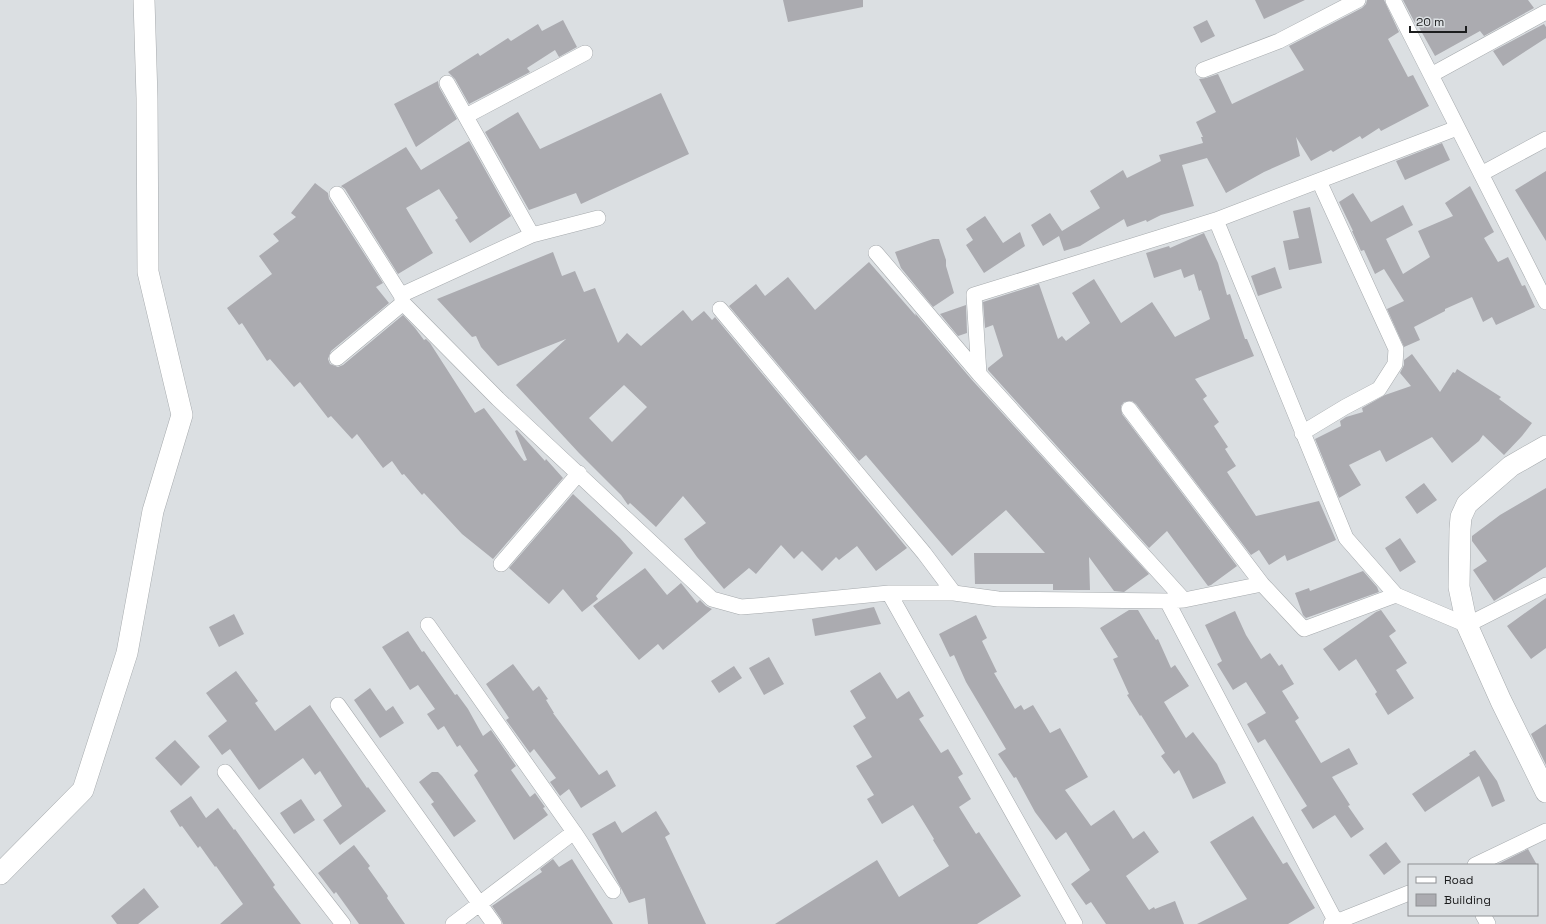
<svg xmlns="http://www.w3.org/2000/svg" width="1546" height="924" font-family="'Space Grotesk',sans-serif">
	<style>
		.building { fill: #ababb0; fill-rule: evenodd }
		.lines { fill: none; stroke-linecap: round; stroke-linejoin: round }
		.street-casing { stroke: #a6aaad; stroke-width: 16 }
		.secondary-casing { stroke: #a6aaad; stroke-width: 22 }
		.street { stroke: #fff; stroke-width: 15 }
		.secondary { stroke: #fff; stroke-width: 21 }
	</style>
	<rect width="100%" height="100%" fill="#dbdfe2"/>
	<!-- building -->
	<path class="building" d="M 783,0 L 863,0 L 863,7 L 788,22 Z
		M 1255,0 L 1305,0 L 1264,19 Z
		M 1367,0 L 1384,0 L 1399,32 L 1388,39 L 1408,77 L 1413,75 L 1429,106 L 1381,131 L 1379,128 L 1362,139 L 1360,136 L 1333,152 L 1331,150 L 1311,161 L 1296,137 L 1300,156 L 1264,172 L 1226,193 L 1207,158 L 1182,165 L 1194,206 L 1161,215 L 1147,222 L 1146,220 L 1127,227 L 1124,219 L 1080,246 L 1064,251 L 1059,236 L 1043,246 L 1031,225 L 1050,213 L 1062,231 L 1100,208 L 1090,191 L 1123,170 L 1127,178 L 1161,161 L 1159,155 L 1203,143 L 1201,137 L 1203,137 L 1196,122 L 1216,112 L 1199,79 L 1206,78 L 1218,74 L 1232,104 L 1304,70 L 1289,46 L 1362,8 L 1366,4 Z
		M 1403,0 L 1528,0 L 1534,8 L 1484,36 L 1480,31 L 1435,56 L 1416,22 L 1415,23 Z
		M 563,20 L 577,47 L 559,57 L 555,50 L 527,68 L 530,72 L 469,104 L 455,79 L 448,72 L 478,53 L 480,56 L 508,38 L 511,41 L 538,24 L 542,31 Z
		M 1207,20 L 1215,36 L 1201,43 L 1193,27 Z
		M 1544,24 L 1546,27 L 1546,38 L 1503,66 L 1493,51 Z
		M 438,81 L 439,87 L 457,119 L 416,147 L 394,104 Z
		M 661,93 L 689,154 L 581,204 L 576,193 L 529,210 L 485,132 L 518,112 L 540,149 Z
		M 469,141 L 511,216 L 470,243 L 455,220 L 458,218 L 439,189 L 406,208 L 433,253 L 398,274 L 345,189 L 341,186 L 406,147 L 421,170 Z
		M 1442,143 L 1450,160 L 1405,180 L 1396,161 Z
		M 1546,171 L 1546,241 L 1515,190 Z
		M 315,183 L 328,193 L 329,199 L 383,283 L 376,287 L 389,303 L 331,351 L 328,359 L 330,364 L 338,367 L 343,365 L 403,315 L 415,328 L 424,340 L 426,339 L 430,343 L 475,413 L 484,408 L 524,461 L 527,460 L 515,431 L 517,430 L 545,461 L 546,459 L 563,478 L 493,559 L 462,534 L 424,493 L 422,495 L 404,474 L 402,475 L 392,461 L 383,468 L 357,434 L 352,439 L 331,416 L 328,418 L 300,382 L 294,387 L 270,359 L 267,361 L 242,323 L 239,325 L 227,308 L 272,274 L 259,256 L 279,241 L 273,234 L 296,217 L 291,213 Z
		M 1470,186 L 1494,232 L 1484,238 L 1498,262 L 1508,257 L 1522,286 L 1525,285 L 1535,307 L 1496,325 L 1492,317 L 1483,322 L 1472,297 L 1445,309 L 1445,311 L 1414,327 L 1420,340 L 1404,347 L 1387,309 L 1404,301 L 1384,269 L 1375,274 L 1364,250 L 1361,251 L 1352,231 L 1353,231 L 1339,202 L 1353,193 L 1371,222 L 1403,205 L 1413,225 L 1386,239 L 1403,274 L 1430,257 L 1418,231 L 1453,216 L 1445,203 Z
		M 1310,207 L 1322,263 L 1289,270 L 1283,241 L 1299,238 L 1293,211 Z
		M 985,216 L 1003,243 L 1020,232 L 1025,246 L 984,273 L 966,245 L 973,240 L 966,229 Z
		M 1204,233 L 1218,263 L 1227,295 L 1230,294 L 1245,339 L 1247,339 L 1254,356 L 1195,379 L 1207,396 L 1203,399 L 1219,422 L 1214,426 L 1228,447 L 1225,449 L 1236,466 L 1227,472 L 1256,516 L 1319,501 L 1336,540 L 1287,561 L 1285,555 L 1269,565 L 1259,550 L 1251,555 L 1136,404 L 1132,401 L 1124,402 L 1121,406 L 1122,414 L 1237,566 L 1211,585 L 1208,586 L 1167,531 L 1149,548 L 988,370 L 988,368 L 1003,356 L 993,325 L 985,328 L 983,302 L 1039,284 L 1058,339 L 1062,336 L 1066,341 L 1090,323 L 1072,293 L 1094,279 L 1121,323 L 1152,302 L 1175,337 L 1210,319 L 1201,290 L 1199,291 L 1194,274 L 1184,278 L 1181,269 L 1154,278 L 1146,253 L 1169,246 L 1170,248 Z
		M 933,239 L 939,239 L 946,260 L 946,266 L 954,293 L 933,307 L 901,268 L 895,252 Z
		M 553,252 L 562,276 L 575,271 L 584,292 L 595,288 L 618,343 L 627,333 L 641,346 L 683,310 L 692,321 L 704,311 L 712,320 L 715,317 L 907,548 L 876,571 L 857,546 L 839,560 L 836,557 L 822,571 L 802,551 L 794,559 L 781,545 L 756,574 L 749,568 L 724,589 L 697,557 L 684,539 L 706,523 L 683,496 L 656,527 L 630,503 L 628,505 L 621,495 L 579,453 L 516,385 L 566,339 L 498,366 L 481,347 L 476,336 L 472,337 L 437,299 ZM 624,385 L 647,407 L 612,442 L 589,418 Z
		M 869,262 L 916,316 L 915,313 L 972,380 L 1149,574 L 1124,592 L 1114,591 L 1089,557 L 1090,590 L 1053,590 L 1053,584 L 975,584 L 974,553 L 1045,553 L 1006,510 L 952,556 L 866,455 L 859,461 L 729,306 L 756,284 L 765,296 L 788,277 L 815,310 Z
		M 1275,267 L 1282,288 L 1258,296 L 1251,276 Z
		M 966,305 L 967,333 L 958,336 L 940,314 Z
		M 1412,354 L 1440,392 L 1453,372 L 1455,373 L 1457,369 L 1501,397 L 1499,399 L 1532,423 L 1522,436 L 1504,455 L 1483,435 L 1479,441 L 1452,463 L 1432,437 L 1386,462 L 1380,450 L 1349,465 L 1361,485 L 1339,498 L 1315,439 L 1341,426 L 1340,421 L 1346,417 L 1363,412 L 1362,408 L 1385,395 L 1411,386 L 1400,373 L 1404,365 L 1404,360 Z
		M 1424,483 L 1437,500 L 1417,514 L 1405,497 Z
		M 1546,488 L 1546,567 L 1494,601 L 1473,570 L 1487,561 L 1472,541 L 1472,536 L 1500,515 Z
		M 573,494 L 620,538 L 633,553 L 596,596 L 598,599 L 582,612 L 563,589 L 549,604 L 509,568 Z
		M 1400,538 L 1416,562 L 1400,572 L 1385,548 Z
		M 645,568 L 667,595 L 681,583 L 697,603 L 700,600 L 706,606 L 712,609 L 663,650 L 658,644 L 639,660 L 593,606 Z
		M 1363,571 L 1377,587 L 1379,592 L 1306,618 L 1303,615 L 1295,593 L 1309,588 L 1310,591 Z
		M 1546,598 L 1546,648 L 1531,659 L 1507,626 Z
		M 874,607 L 881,624 L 815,636 L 812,619 Z
		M 1129,610 L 1138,610 L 1156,640 L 1158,639 L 1171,668 L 1175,665 L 1189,686 L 1164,702 L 1186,738 L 1193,732 L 1217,764 L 1226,783 L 1193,799 L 1179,770 L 1174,774 L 1161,756 L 1165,753 L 1141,715 L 1140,716 L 1127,695 L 1129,694 L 1113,659 L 1118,657 L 1100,628 Z
		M 1381,610 L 1396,631 L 1389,636 L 1407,663 L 1396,670 L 1414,698 L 1388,715 L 1375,694 L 1377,692 L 1356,659 L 1339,671 L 1323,649 L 1376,612 Z
		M 1235,611 L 1246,635 L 1261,659 L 1270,653 L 1279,666 L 1282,664 L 1294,684 L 1282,691 L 1299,718 L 1295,721 L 1321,763 L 1349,748 L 1358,764 L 1332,777 L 1350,805 L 1348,806 L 1364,829 L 1351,838 L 1335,815 L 1313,829 L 1301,810 L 1307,806 L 1265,739 L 1258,743 L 1247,724 L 1266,713 L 1246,682 L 1233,690 L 1217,664 L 1222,661 L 1205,625 Z
		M 234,614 L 244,634 L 219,647 L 209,627 Z
		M 976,615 L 987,638 L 982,641 L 997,672 L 994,673 L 1015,709 L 1021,705 L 1024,710 L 1033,705 L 1050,733 L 1060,728 L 1088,777 L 1065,790 L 1091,826 L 1114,810 L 1133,839 L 1144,831 L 1159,852 L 1126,876 L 1149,910 L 1154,907 L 1155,909 L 1175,901 L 1184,924 L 1106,924 L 1091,902 L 1086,905 L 1071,884 L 1090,870 L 1066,832 L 1056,840 L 1035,812 L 1016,777 L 1014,778 L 998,754 L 1006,749 L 966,682 L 954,655 L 950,657 L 939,634 Z
		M 408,631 L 422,652 L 424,651 L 455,695 L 457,694 L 468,709 L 483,736 L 491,730 L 516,766 L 511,770 L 530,797 L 535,793 L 545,807 L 543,808 L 548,815 L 514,840 L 474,775 L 478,771 L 460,745 L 457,747 L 444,726 L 438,730 L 427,714 L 435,709 L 418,685 L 410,690 L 382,647 Z
		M 769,657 L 784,684 L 764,695 L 749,668 Z
		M 513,664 L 533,691 L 539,686 L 548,699 L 546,700 L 554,713 L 553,713 L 599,775 L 607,770 L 616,786 L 581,808 L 569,789 L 560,796 L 550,782 L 556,778 L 534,749 L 530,753 L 506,720 L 509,718 L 486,684 Z
		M 734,666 L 742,678 L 719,693 L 711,681 Z
		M 236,671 L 258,701 L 255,703 L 275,731 L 310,705 L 367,788 L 368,787 L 386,811 L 340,845 L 323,820 L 342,806 L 320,771 L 315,775 L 303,758 L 259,790 L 230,749 L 222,755 L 208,736 L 227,721 L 206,693 Z
		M 880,672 L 897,699 L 909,691 L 924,716 L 919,719 L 941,753 L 948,749 L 963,774 L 958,777 L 971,799 L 959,807 L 976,834 L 979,832 L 1021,896 L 977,924 L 775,924 L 877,860 L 899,897 L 949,866 L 933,840 L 934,839 L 913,805 L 882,824 L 867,799 L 874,795 L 856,766 L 872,757 L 853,726 L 866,718 L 850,691 Z
		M 370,688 L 386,711 L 393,706 L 404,723 L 380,738 L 354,700 Z
		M 1546,724 L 1546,765 L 1531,734 Z
		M 175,740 L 200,767 L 181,786 L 155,758 Z
		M 1475,750 L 1497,781 L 1505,801 L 1492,807 L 1479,776 L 1425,812 L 1412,794 L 1470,755 L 1469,753 Z
		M 432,772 L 438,772 L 442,776 L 476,821 L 454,837 L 431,804 L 434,802 L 419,782 Z
		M 191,796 L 206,818 L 218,808 L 234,830 L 235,829 L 275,885 L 273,887 L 301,924 L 220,924 L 243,904 L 216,866 L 215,867 L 200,846 L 198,848 L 182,826 L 180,827 L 170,811 Z
		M 301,799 L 315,820 L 294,834 L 280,813 Z
		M 656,811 L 670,834 L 665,837 L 706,924 L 648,924 L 645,898 L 629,903 L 592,834 L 615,821 L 622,833 Z
		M 1253,816 L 1283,864 L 1287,862 L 1315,908 L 1288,924 L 1197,924 L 1247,899 L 1210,842 Z
		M 1386,842 L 1401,862 L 1384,875 L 1369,855 Z
		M 354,845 L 370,866 L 368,868 L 388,896 L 387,898 L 405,924 L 359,924 L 336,892 L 334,894 L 318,873 Z
		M 1528,849 L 1537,865 L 1496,865 Z
		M 553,859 L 559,867 L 572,859 L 613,924 L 503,924 L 501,919 L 492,906 L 542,872 L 540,869 Z
		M 144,888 L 159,907 L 138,924 L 117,924 L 111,916 Z"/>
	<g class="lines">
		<!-- street casing -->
		<g class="street-casing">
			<path id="street" d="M 1393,0 L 1546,302
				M 1203,70 L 1279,41 L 1358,0
				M 1431,75 L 1546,12
				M 466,116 L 585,53
				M 1481,174 L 1546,139
				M 337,194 L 401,295 L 403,303 L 498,399 L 712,599 L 741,607 L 766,605 L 889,593 L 954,593 L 998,599 L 1167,601 L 1184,600 L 1262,584 L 1304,629 L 1396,595 L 1467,625 L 1546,585
				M 1216,220 L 1346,538 L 1396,595
				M 532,235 L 598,218
				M 876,253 L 979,374 L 1184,600
				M 401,295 L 532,235 L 447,83
				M 720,309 L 924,553 L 954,593
				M 337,358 L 403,303
				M 979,374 L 974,295 L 1216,220 L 1457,128
				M 1129,409 L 1262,584
				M 1302,433 L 1345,407 L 1379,389 L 1395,364 L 1396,349 L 1319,181
				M 501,564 L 579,473
				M 889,593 L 1075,924
				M 1167,601 L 1336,922
				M 428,625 L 574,832 L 613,891
				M 338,705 L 494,924
				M 225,772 L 343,924
				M 1475,865 L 1546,831
				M 1483,915 L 1488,924
				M 453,924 L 574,832
				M 1331,924 L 1409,893"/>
		</g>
		<!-- secondary casing -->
		<g class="secondary-casing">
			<path id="secondary" d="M 1546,446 L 1511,466 L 1467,504 L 1461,517 L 1460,529 L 1459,587 L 1467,625 L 1501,701 L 1546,792
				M 0,874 L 83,790 L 127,653 L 153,511 L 182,415 L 148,272 L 147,98 L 144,0"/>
		</g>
		<!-- street -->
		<use href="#street" class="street"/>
		<!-- secondary -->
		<use href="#secondary" class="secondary"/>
	</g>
	<!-- legend -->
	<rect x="1408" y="864" width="130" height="52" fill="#dbdfe2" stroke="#8f9194"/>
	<rect x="1416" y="877" width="20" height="6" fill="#ffffff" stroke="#8f9194"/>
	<text x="1444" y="884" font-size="12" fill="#1c1d1e">Road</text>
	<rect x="1416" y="894" width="20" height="12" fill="#ababb0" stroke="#8f9194"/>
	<text x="1444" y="904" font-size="12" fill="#1c1d1e">Building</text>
	<!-- scale -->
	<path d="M1410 26v6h56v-6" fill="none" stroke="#1c1d1e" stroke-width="2"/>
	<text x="1416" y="26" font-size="12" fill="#1c1d1e" stroke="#dbdfe2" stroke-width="3" paint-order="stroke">20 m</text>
</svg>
